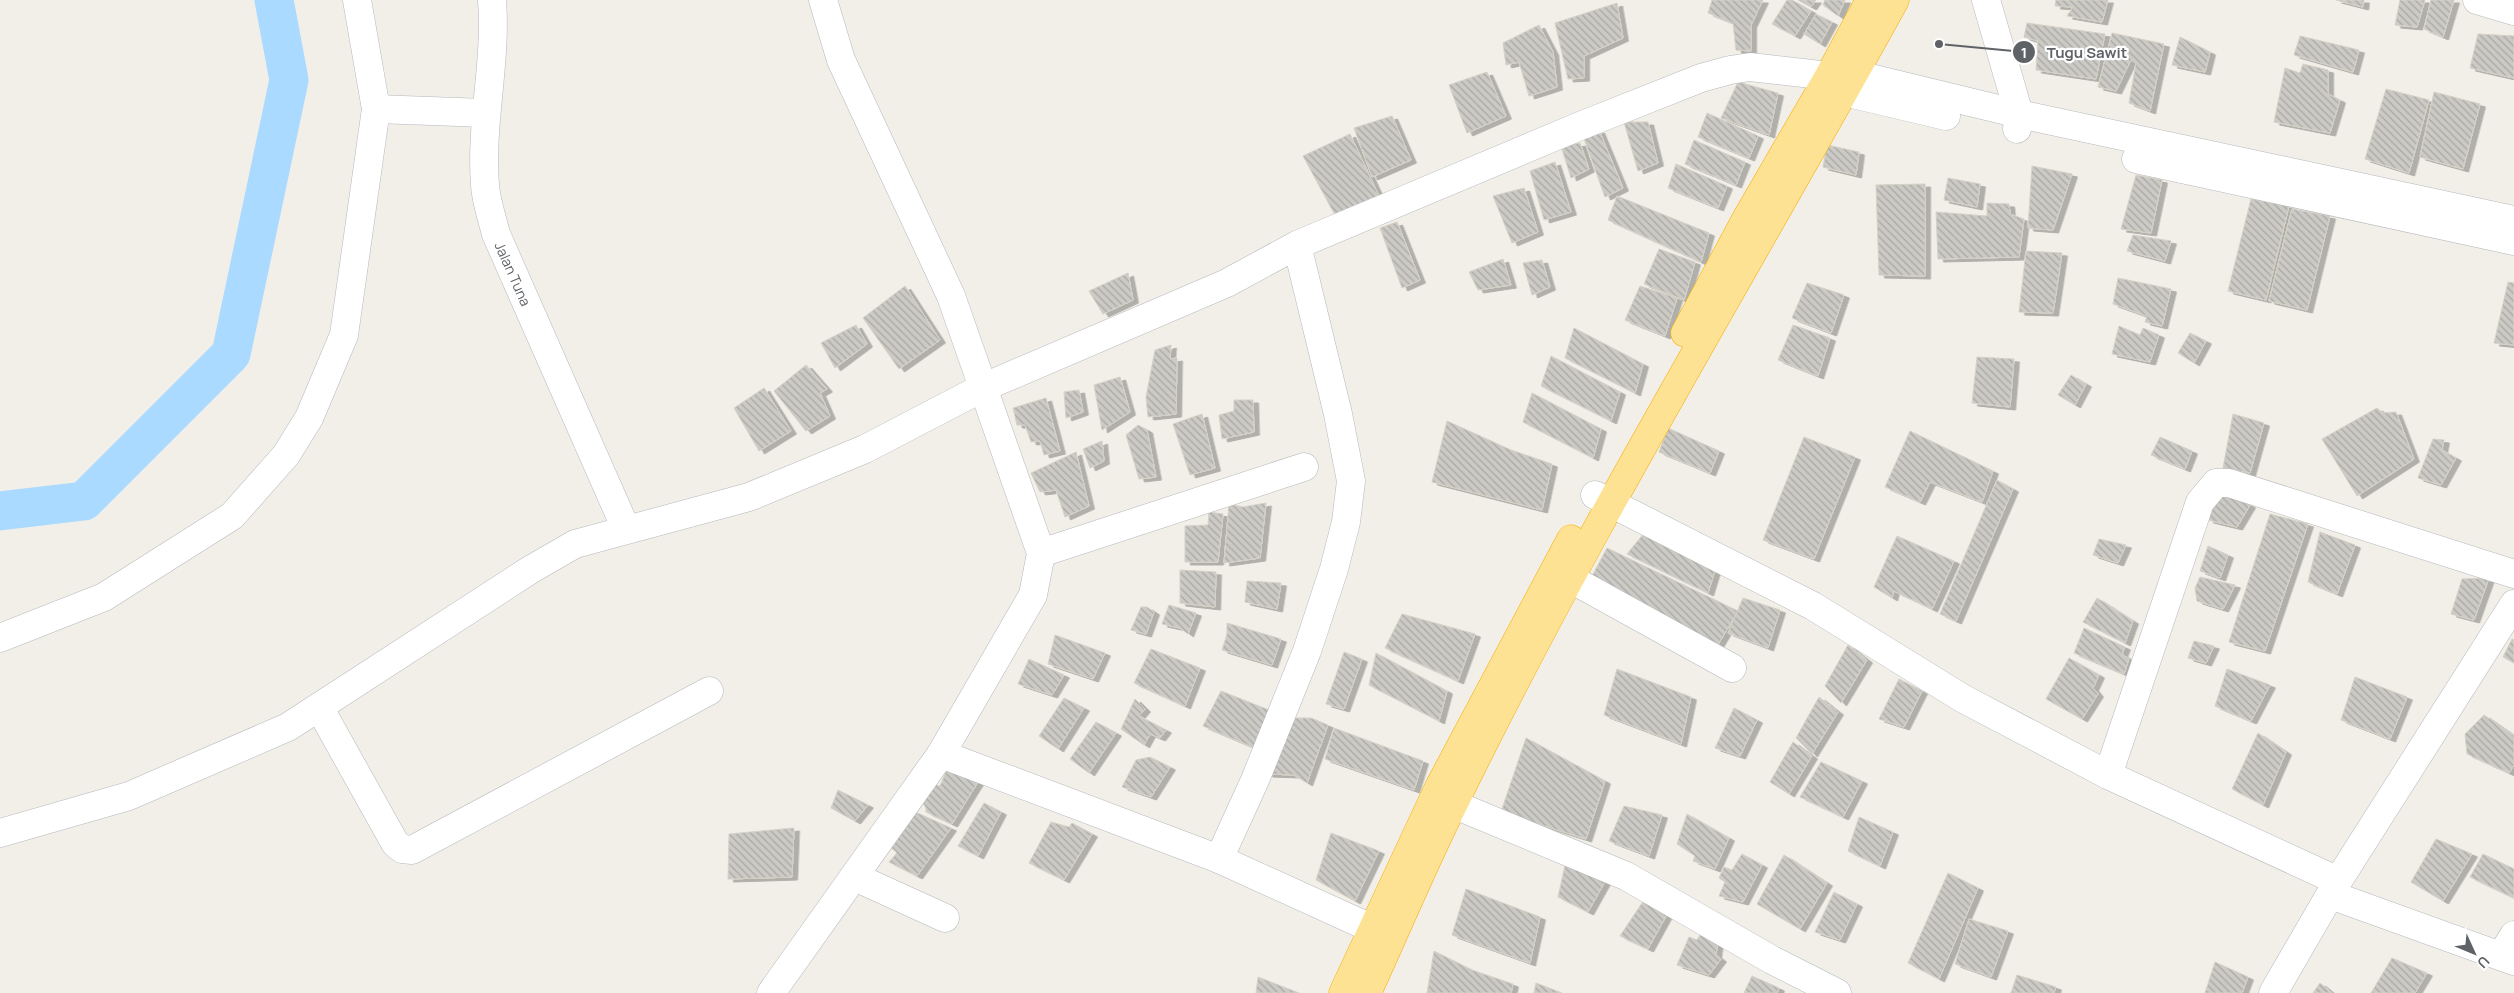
<svg xmlns="http://www.w3.org/2000/svg" width="2514" height="993" font-family="Manrope,sans-serif">
	<style>
		.lines { fill: none; stroke-linecap: round; stroke-linejoin: round }
		.river { stroke: #aadaff; stroke-width: 39 }
		.building { fill: url(#building-back-hatch); stroke: #d6d1c6; filter: url(#shadow) }
		.minor-casing { stroke: #b5b8bc; stroke-width: 29 }
		.highway-casing { stroke: #f9ab00; stroke-width: 29 }
		.minor { stroke: #fff; stroke-width: 28 }
		.highway { stroke: #fde293; stroke-width: 28 }
		.labels { text-anchor: middle; dominant-baseline: central; stroke-width: 4.5; stroke-linejoin: round; paint-order: stroke }
		.street-label { font-size: 14px; fill: #5f6368; stroke: #fff }
		.leader { fill: none; stroke: #5f6368; stroke-width: 2 }
		.callout-dot { fill: #5f6368; stroke: #fff; stroke-width: 2 }
		.mark-label { font-size: 15px; text-anchor: middle; font-weight: bold; fill: #fff }
		.callout-label { font-size: 15px; text-anchor: middle; font-weight: bold; fill: #5f6368; stroke: #fff; stroke-width: 4.5; stroke-linejoin: round; paint-order: stroke }
	</style>
	<defs>
		<pattern id="building-back-hatch" width="6" height="6" patternUnits="userSpaceOnUse" patternTransform="scale(1.25)"><rect width="6" height="6" fill="#cccac5"/><path d="M-1 5l2 2M0 0l6 6M5-1l2 2" fill="none" stroke="#a9a8a4"/></pattern>
		<filter id="shadow"><feDropShadow dx="5.5" dy="3" stdDeviation="0" flood-color="#0004"/></filter>
	</defs>
	<rect width="100%" height="100%" fill="#f1efe8"/>
	<g class="lines">
		<!-- river -->
		<path class="river" d="M 0,511 L 84,501 L 231,354 L 289,80 L 274,0"/>
	</g>
	<!-- building -->
	<path class="building" d="M 1712,0 L 1763,0 L 1751,25 L 1751,51 L 1736,50 L 1733,23 L 1708,13 Z
		M 1787,0 L 1792,0 L 1811,11 L 1795,36 L 1772,24 Z
		M 1798,0 L 1816,0 L 1811,7 Z
		M 1825,0 L 1845,0 L 1838,16 L 1823,5 Z
		M 2056,0 L 2108,0 L 2102,22 L 2067,16 L 2073,7 L 2055,6 Z
		M 2336,0 L 2364,0 L 2363,7 Z
		M 2400,0 L 2425,0 L 2417,27 L 2395,25 Z
		M 2431,0 L 2454,0 L 2443,37 L 2424,29 Z
		M 1617,3 L 1623,38 L 1584,56 L 1584,78 L 1568,79 L 1555,23 Z
		M 1816,14 L 1832,22 L 1820,44 L 1804,34 Z
		M 2027,23 L 2105,34 L 2096,79 L 2036,70 L 2038,41 L 2024,37 Z
		M 1539,25 L 1553,52 L 1557,87 L 1529,96 L 1519,62 L 1506,65 L 1503,43 Z
		M 2112,33 L 2164,44 L 2150,111 L 2129,103 L 2136,63 L 2131,60 L 2116,91 L 2098,87 Z
		M 2478,34 L 2514,36 L 2514,78 L 2470,68 Z
		M 2300,36 L 2359,50 L 2353,72 L 2294,55 Z
		M 2180,37 L 2210,52 L 2205,72 L 2172,65 Z
		M 2303,64 L 2328,70 L 2328,94 L 2340,100 L 2330,133 L 2274,122 L 2285,68 L 2300,73 Z
		M 1487,72 L 1506,116 L 1467,133 L 1449,85 Z
		M 1738,82 L 1778,93 L 1769,135 L 1721,118 Z
		M 2386,89 L 2429,100 L 2409,173 L 2365,159 Z
		M 2434,92 L 2480,104 L 2463,169 L 2420,157 Z
		M 1707,113 L 1758,136 L 1749,158 L 1698,137 Z
		M 1392,116 L 1411,160 L 1372,177 L 1354,128 Z
		M 1624,122 L 1648,122 L 1658,163 L 1638,171 Z
		M 1599,130 L 1623,188 L 1605,197 L 1583,136 Z
		M 1350,134 L 1379,196 L 1336,217 L 1303,156 Z
		M 1694,140 L 1745,162 L 1736,185 L 1685,164 Z
		M 1580,143 L 1589,169 L 1571,178 L 1561,146 Z
		M 1827,145 L 1859,152 L 1856,175 L 1823,167 Z
		M 1555,162 L 1571,212 L 1544,220 L 1530,171 Z
		M 1676,164 L 1727,186 L 1718,208 L 1668,188 Z
		M 2032,166 L 2072,174 L 2053,230 L 2028,228 Z
		M 2136,175 L 2162,180 L 2151,233 L 2121,229 Z
		M 1948,178 L 1980,184 L 1977,207 L 1944,200 Z
		M 1925,184 L 1925,276 L 1879,275 L 1876,185 Z
		M 1524,188 L 1538,232 L 1512,243 L 1493,196 Z
		M 1617,196 L 1709,233 L 1701,262 L 1608,220 Z
		M 2251,199 L 2289,206 L 2266,300 L 2228,291 Z
		M 1987,203 L 2009,204 L 2010,214 L 2024,219 L 2019,257 L 1938,259 L 1936,212 L 1987,216 Z
		M 2292,209 L 2330,216 L 2307,310 L 2269,301 Z
		M 1397,222 L 1420,280 L 1402,288 L 1380,228 Z
		M 2133,235 L 2171,241 L 2165,261 L 2127,251 Z
		M 1659,249 L 1695,262 L 1684,300 L 1644,284 Z
		M 2026,251 L 2062,253 L 2053,313 L 2019,312 Z
		M 1503,259 L 1511,285 L 1478,290 L 1469,272 Z
		M 1542,260 L 1550,287 L 1532,295 L 1523,263 Z
		M 1128,273 L 1133,300 L 1103,314 L 1089,291 Z
		M 2118,278 L 2171,289 L 2162,326 L 2145,322 L 2147,316 L 2113,304 Z
		M 2508,282 L 2514,283 L 2514,345 L 2494,343 Z
		M 1807,283 L 1844,295 L 1831,333 L 1792,318 Z
		M 905,286 L 940,340 L 899,369 L 863,318 Z
		M 1640,286 L 1677,298 L 1665,336 L 1625,320 Z
		M 856,325 L 867,344 L 835,368 L 821,343 Z
		M 1793,325 L 1830,338 L 1818,376 L 1778,360 Z
		M 2119,326 L 2140,335 L 2143,328 L 2159,335 L 2150,362 L 2112,354 Z
		M 1574,328 L 1643,364 L 1635,393 L 1565,358 Z
		M 2190,333 L 2206,341 L 2194,363 L 2178,353 Z
		M 1171,345 L 1170,359 L 1177,358 L 1176,414 L 1148,417 L 1146,397 L 1155,350 Z
		M 1551,356 L 1620,392 L 1611,421 L 1541,386 Z
		M 1977,357 L 2014,359 L 2010,407 L 1972,403 Z
		M 806,365 L 827,389 L 820,393 L 830,416 L 806,431 L 774,391 Z
		M 2071,375 L 2086,384 L 2075,405 L 2058,395 Z
		M 1120,377 L 1130,412 L 1102,430 L 1094,385 Z
		M 764,388 L 791,431 L 759,451 L 734,408 Z
		M 1079,390 L 1083,412 L 1066,418 L 1064,392 Z
		M 1532,393 L 1601,429 L 1593,458 L 1523,422 Z
		M 1046,398 L 1060,451 L 1044,455 L 1040,441 L 1031,442 L 1025,425 L 1017,425 L 1013,408 Z
		M 1234,400 L 1253,400 L 1254,432 L 1222,439 L 1219,415 L 1234,411 Z
		M 2377,408 L 2383,413 L 2396,412 L 2414,459 L 2357,496 L 2322,439 Z
		M 1202,414 L 1215,468 L 1190,475 L 1173,424 Z
		M 2233,414 L 2264,423 L 2250,473 L 2223,468 Z
		M 1447,421 L 1511,450 L 1552,464 L 1542,510 L 1432,482 Z
		M 1138,425 L 1147,430 L 1156,477 L 1139,479 L 1126,435 Z
		M 1668,428 L 1719,451 L 1710,473 L 1659,452 Z
		M 1910,431 L 1993,471 L 1982,502 L 1930,482 L 1920,502 L 1885,487 Z
		M 1804,437 L 1855,457 L 1814,559 L 1763,540 Z
		M 2160,437 L 2192,451 L 2185,469 L 2151,455 Z
		M 2433,439 L 2444,440 L 2442,450 L 2456,458 L 2441,485 L 2418,478 Z
		M 1102,441 L 1104,461 L 1090,468 L 1083,449 Z
		M 1076,452 L 1089,506 L 1065,517 L 1056,490 L 1040,492 L 1031,473 Z
		M 1997,480 L 2013,489 L 1956,621 L 1940,614 Z
		M 2229,494 L 2250,505 L 2237,527 L 2208,520 L 2213,495 Z
		M 1266,503 L 1260,558 L 1224,563 L 1229,504 L 1243,507 Z
		M 1209,512 L 1223,514 L 1218,562 L 1185,562 L 1185,526 L 1208,525 Z
		M 2270,514 L 2308,524 L 2265,651 L 2229,642 Z
		M 1645,532 L 1717,564 L 1708,593 L 1627,554 Z
		M 2320,532 L 2355,545 L 2337,594 L 2308,582 Z
		M 1897,536 L 1954,561 L 1932,609 L 1894,591 L 1892,598 L 1874,587 Z
		M 2099,539 L 2126,545 L 2118,563 L 2093,555 Z
		M 2208,546 L 2228,555 L 2220,578 L 2200,571 Z
		M 1607,548 L 1738,611 L 1716,648 L 1590,580 Z
		M 1180,570 L 1216,572 L 1215,607 L 1180,603 Z
		M 2200,577 L 2235,585 L 2223,609 L 2197,601 L 2195,588 Z
		M 2489,578 L 2474,620 L 2451,614 L 2462,579 Z
		M 1247,581 L 1281,583 L 1277,609 L 1245,602 Z
		M 1743,598 L 1780,610 L 1768,648 L 1728,633 Z
		M 2097,598 L 2133,621 L 2125,643 L 2083,622 Z
		M 1169,605 L 1196,613 L 1188,634 L 1180,628 L 1162,624 Z
		M 1141,607 L 1147,607 L 1154,612 L 1146,634 L 1131,630 Z
		M 1402,614 L 1475,634 L 1458,681 L 1385,648 Z
		M 1227,623 L 1281,639 L 1272,665 L 1222,650 L 1227,634 Z
		M 2084,628 L 2125,647 L 2122,654 L 2129,659 L 2124,674 L 2074,653 Z
		M 1055,635 L 1105,653 L 1093,679 L 1048,664 Z
		M 2512,639 L 2514,640 L 2514,663 L 2503,657 Z
		M 2194,641 L 2214,646 L 2206,663 L 2188,658 Z
		M 1848,645 L 1867,660 L 1841,703 L 1825,686 Z
		M 1151,649 L 1200,668 L 1185,706 L 1134,683 Z
		M 1344,652 L 1362,659 L 1344,709 L 1326,704 Z
		M 1376,653 L 1447,691 L 1439,721 L 1369,685 Z
		M 2069,658 L 2099,675 L 2093,688 L 2098,694 L 2082,719 L 2046,699 Z
		M 1029,659 L 1064,675 L 1052,695 L 1018,684 Z
		M 1617,669 L 1691,697 L 1681,744 L 1604,715 Z
		M 2227,669 L 2270,685 L 2251,721 L 2215,706 Z
		M 2355,677 L 2407,697 L 2390,739 L 2341,720 Z
		M 1899,679 L 1922,691 L 1904,727 L 1879,719 Z
		M 1221,691 L 1269,710 L 1255,748 L 1203,726 Z
		M 1819,697 L 1838,712 L 1812,754 L 1796,738 Z
		M 1064,698 L 1084,708 L 1058,749 L 1039,736 Z
		M 1135,699 L 1145,709 L 1139,716 L 1166,730 L 1160,738 L 1150,734 L 1144,745 L 1121,729 Z
		M 1734,708 L 1757,720 L 1740,756 L 1715,748 Z
		M 2484,715 L 2514,736 L 2514,765 L 2509,773 L 2467,754 L 2465,734 Z
		M 1288,718 L 1311,718 L 1328,725 L 1307,783 L 1294,775 L 1267,774 Z
		M 1096,722 L 1116,733 L 1089,773 L 1070,759 Z
		M 1334,728 L 1423,761 L 1414,790 L 1325,759 Z
		M 2258,733 L 2286,752 L 2263,805 L 2232,789 Z
		M 1526,738 L 1605,781 L 1586,839 L 1501,812 Z
		M 1793,742 L 1812,756 L 1789,794 L 1770,782 Z
		M 1150,757 L 1170,767 L 1151,797 L 1122,787 L 1136,760 Z
		M 1821,762 L 1862,781 L 1843,817 L 1800,797 Z
		M 948,767 L 978,782 L 952,824 L 926,812 L 926,808 L 921,800 L 932,784 L 940,786 Z
		M 838,790 L 868,805 L 855,821 L 831,808 Z
		M 984,803 L 1001,812 L 978,856 L 958,846 Z
		M 1624,806 L 1662,815 L 1649,856 L 1609,841 Z
		M 913,811 L 951,828 L 917,876 L 889,862 L 897,853 L 888,845 Z
		M 1687,814 L 1729,838 L 1715,869 L 1693,861 L 1695,856 L 1677,844 Z
		M 1859,817 L 1893,832 L 1880,866 L 1848,851 Z
		M 1051,822 L 1069,827 L 1072,823 L 1092,834 L 1064,880 L 1029,863 Z
		M 794,828 L 792,877 L 728,879 L 729,834 Z
		M 1331,833 L 1379,851 L 1355,901 L 1316,880 Z
		M 2436,839 L 2472,854 L 2443,901 L 2411,882 Z
		M 1742,854 L 1762,865 L 1743,902 L 1719,896 L 1725,882 L 1719,878 L 1724,867 L 1732,870 Z
		M 2483,854 L 2514,869 L 2514,898 L 2470,877 Z
		M 1784,855 L 1827,883 L 1800,929 L 1757,904 Z
		M 1566,861 L 1607,878 L 1588,912 L 1558,897 Z
		M 1948,873 L 1978,888 L 1939,979 L 1908,963 Z
		M 1466,889 L 1540,917 L 1530,963 L 1452,935 Z
		M 1834,892 L 1857,904 L 1840,940 L 1815,932 Z
		M 1646,897 L 1670,909 L 1648,949 L 1620,936 Z
		M 1969,919 L 2008,931 L 1991,977 L 1955,964 Z
		M 1704,929 L 1718,941 L 1716,955 L 1721,959 L 1709,975 L 1677,965 L 1689,937 L 1697,940 Z
		M 1434,951 L 1472,970 L 1513,984 L 1511,993 L 1427,993 Z
		M 2392,958 L 2427,973 L 2415,993 L 2371,993 Z
		M 2215,962 L 2248,977 L 2242,993 L 2205,993 Z
		M 2017,975 L 2056,987 L 2054,993 L 2011,993 Z
		M 1752,976 L 1779,988 L 1777,993 L 1744,993 Z
		M 1258,977 L 1299,993 L 1256,993 Z
		M 1536,983 L 1562,993 L 1534,993 Z
		M 2320,983 L 2332,993 L 2313,993 Z"/>
	<g class="lines">
		<!-- minor casing -->
		<g class="minor-casing">
			<g id="minor">
				<path id="s1" d="M 492,0 C 497,62 480,123 485,185 C 486,201 492,218 496,234 L 626,529"/>
				<path d="M 1986,0 L 2019,114 L 2017,129"/>
				<path d="M 2477,0 L 2514,11"/>
				<path d="M 1829,76 L 1844,92 L 1946,116"/>
				<path d="M 376,109 L 485,113"/>
				<path d="M 2136,159 L 2514,241"/>
				<path d="M 1595,495 L 1813,606 L 1962,698 L 2108,775 L 2338,881"/>
				<path d="M 1041,553 L 1304,467"/>
				<path d="M 1571,579 L 1732,668"/>
				<path d="M 0,638 L 104,597 L 232,516 L 286,455 L 309,418 L 344,335 L 376,109 L 357,0"/>
				<path d="M 319,707 L 395,843 L 402,849 L 412,850 L 709,691"/>
				<path d="M 941,754 L 1219,859 L 1373,929"/>
				<path d="M 2108,775 L 2200,502 L 2216,483 L 2229,483 L 2514,574"/>
				<path d="M 1453,804 L 1626,876 L 1772,960 L 1837,993"/>
				<path d="M 0,833 L 129,796 L 288,727 L 530,570 L 575,544 L 749,497 L 865,449 L 982,388 L 1227,283 L 1297,245 L 1580,126 L 1701,78 L 1730,70 L 1750,67 L 1829,76 L 1854,74 L 2019,114 L 2514,220"/>
				<path d="M 1219,859 L 1255,780 L 1307,651 L 1334,569 L 1346,522 L 1351,481 L 1338,414 L 1297,245"/>
				<path d="M 855,877 L 945,918"/>
				<path d="M 2331,895 L 2514,961"/>
				<path d="M 2501,956 L 2514,935"/>
				<path d="M 771,993 L 941,754 L 1033,595 L 1041,553 L 951,296 L 841,60 L 823,0"/>
				<path d="M 2273,993 L 2338,881 L 2514,604"/>
			</g>
		</g>
		<!-- highway casing -->
		<g class="highway-casing">
			<path id="highway" d="M 1685,333 L 1746,219 L 1829,76 L 1870,0
				M 1343,993 L 1439,787 L 1571,539
				M 1367,993 C 1396,930 1423,865 1454,803 C 1588,528 1748,267 1895,0"/>
		</g>
		<!-- minor -->
		<use href="#minor" class="minor"/>
		<!-- highway -->
		<use href="#highway" class="highway"/>
	</g>
	<g class="labels">
		<!-- street labels -->
		<g class="street-label">
			<text stroke="none"><textPath href="#s1" startOffset="279">Jalan Tuna</textPath></text>
		</g>
	</g>
	<!-- callouts -->
	<path class="leader" d="M1939 44L2024 52"/>
	<g class="callout-dot">
		<circle cx="1939" cy="44" r="5"/>
		<circle cx="2024" cy="52" r="12"/>
	</g>
	<g class="mark-label">
		<text x="2024" y="58">1</text>
	</g>
	<g class="callout-label">
		<text x="2087" y="58">Tugu Sawit</text>
	</g>
	<!-- north arrow -->
	<g transform="translate(2474 953) rotate(134)" stroke="#ffffff" stroke-width="4" paint-order="stroke">
	<path d="M0-4L9 19L0 12L-9 19Z" fill="#5f6368"/>
	<text y="-8" font-size="14" font-weight="bold" text-anchor="middle" fill="#5f6368">U</text>
	</g>
</svg>
